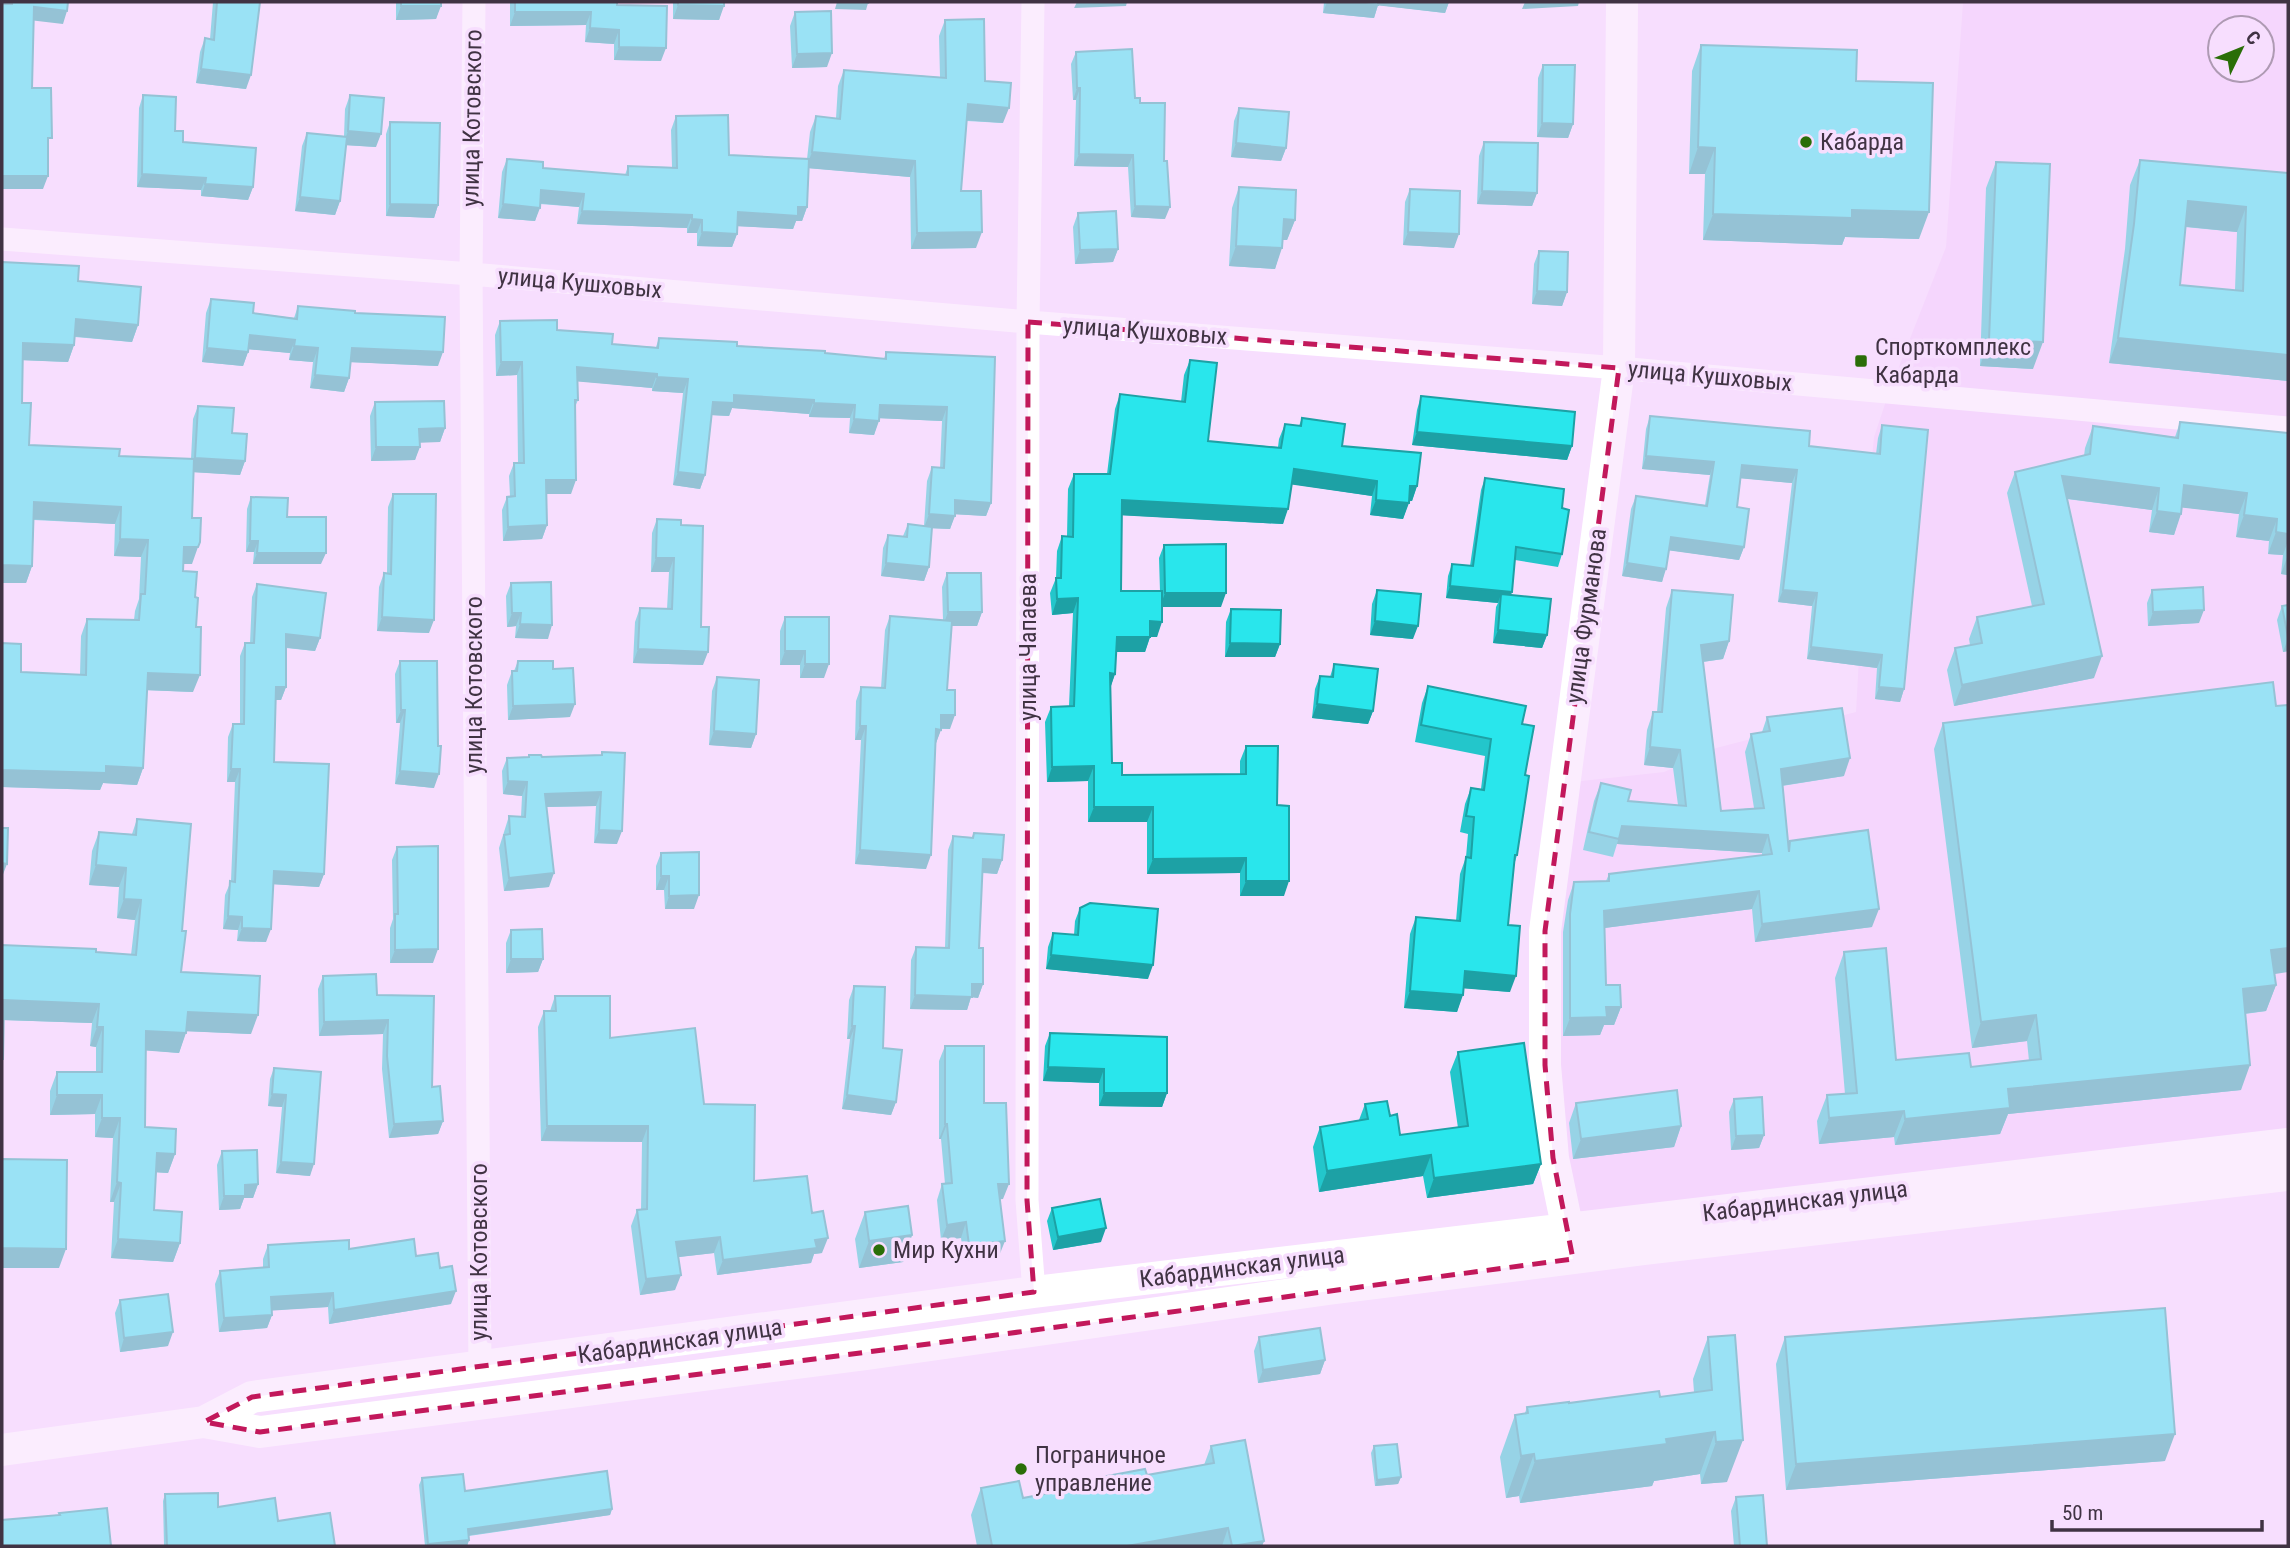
<svg xmlns="http://www.w3.org/2000/svg" width="2290" height="1548" font-family="'Roboto Condensed',sans-serif">
	<style>
		.built { fill: #f1cdfc; fill-rule: evenodd }
		.lines { fill: none; stroke-linecap: round; stroke-linejoin: round }
		.street { stroke: #fff; stroke-width: 23 }
		.secondary { stroke: #fff; stroke-width: 32 }
		.wall { fill: #23c6cb; fill-rule: evenodd }
		.shaded-wall { fill: #1da1a5 }
		.building { fill: #29e6ec; stroke: #1da1a5; stroke-width: 2; fill-rule: evenodd }
		.marked { fill: none; stroke: #c2185b; stroke-width: 5; stroke-dasharray: 14 9; stroke-linejoin: round }
		.poi-dot { fill: #2a6e08; stroke: #f7defe; stroke-width: 2.5 }
		.labels { text-anchor: middle; dominant-baseline: central; stroke-width: 7; stroke-linejoin: round; paint-order: stroke }
		.street-label { font-size: 24px; fill: #403343; stroke: #f7defe }
		.poi-label { font-size: 24px; fill: #403343; stroke: #f7defe; text-anchor: start }
	</style>
	<rect width="100%" height="100%" fill="#f7defe"/>
	<!-- built -->
	<path class="built" d="M 1963,2 L 2288,2 L 2288,1144 L 1568,1229 L 1553,1158 L 1563,783 L 1664,772 L 1716,748 L 1856,712 L 1867,508 L 1874,437 L 1889,392 L 1946,247 ZM 2220,28 L 2262,28 L 2262,70 L 2220,70 Z"/>
	<g class="lines">
		<!-- street -->
		<path class="street" d="M 474,2 L 471,274 L 480,1368
			M 1033,2 L 1028,322 L 1027,1200 L 1034,1292
			M 2,239 L 471,274 L 1028,322 L 1619,368 L 2288,428"/>
		<!-- secondary -->
		<path class="secondary" d="M 1572,1250 L 1553,1158 L 1545,1065 L 1545,931 L 1619,368 L 1622,2
			M 204,1422 L 252,1397 L 1034,1292 L 2288,1144
			M 2,1450 L 204,1422 L 260,1432 L 867,1354 L 1328,1289 L 1645,1249 L 2288,1175"/>
	</g>
	<!-- wall -->
	<path class="wall" d="M 213,2 L 260,2 L 246,89 L 196,83 L 200,52 L 205,38 L 210,39 Z
		M 396,2 L 441,2 L 436,19 L 396,20 Z
		M 510,2 L 617,2 L 617,5 L 661,61 L 614,60 L 614,44 L 585,42 L 586,25 L 510,26 Z
		M 673,2 L 724,2 L 719,20 L 673,19 Z
		M 1324,2 L 1449,2 L 1445,13 L 1378,5 L 1374,18 L 1323,13 Z
		M 795,12 L 827,67 L 792,68 L 790,26 Z
		M 945,20 L 985,81 L 1003,123 L 967,121 L 961,191 L 976,248 L 911,249 L 910,177 L 809,168 L 807,207 L 802,221 L 796,221 L 793,229 L 738,226 L 737,234 L 732,247 L 697,246 L 697,233 L 687,233 L 687,228 L 577,224 L 579,207 L 540,204 L 535,221 L 498,218 L 502,172 L 507,159 L 543,168 L 625,175 L 628,166 L 672,167 L 671,130 L 676,116 L 729,155 L 807,159 L 810,132 L 816,116 L 836,118 L 838,86 L 844,70 L 940,77 L 939,36 Z
		M 1701,45 L 1856,81 L 1919,239 L 1845,237 L 1842,245 L 1703,240 L 1705,174 L 1689,174 L 1692,71 Z
		M 1076,52 L 1140,103 L 1164,161 L 1165,219 L 1131,217 L 1128,167 L 1074,166 L 1076,100 L 1073,100 L 1071,64 Z
		M 1543,65 L 1573,124 L 1568,138 L 1537,137 L 1538,78 Z
		M 143,95 L 175,131 L 183,142 L 253,187 L 248,200 L 201,196 L 201,190 L 137,187 L 139,108 Z
		M 350,95 L 376,147 L 346,145 L 340,201 L 335,215 L 295,211 L 302,146 L 307,133 L 344,136 L 345,109 Z
		M 1239,108 L 1286,148 L 1281,161 L 1231,157 L 1234,121 Z
		M 390,122 L 438,205 L 434,218 L 386,216 L 386,134 Z
		M 1484,142 L 1537,193 L 1532,206 L 1477,204 L 1479,156 Z
		M 2140,160 L 2288,173 L 2288,381 L 2109,363 L 2125,249 L 2130,185 ZM 2185,227 L 2237,232 L 2235,290 L 2180,285 Z
		M 1996,162 L 2033,369 L 1980,366 L 1986,188 Z
		M 1239,187 L 1295,220 L 1287,240 L 1283,240 L 1275,269 L 1229,266 L 1232,208 Z
		M 1410,189 L 1454,248 L 1403,245 L 1405,202 Z
		M 1078,213 L 1118,249 L 1113,262 L 1075,264 L 1073,227 Z
		M 1539,251 L 1567,292 L 1562,306 L 1532,304 L 1534,264 Z
		M 2,262 L 78,281 L 138,325 L 132,342 L 75,337 L 74,345 L 68,362 L 23,360 L 22,403 L 29,445 L 119,456 L 191,459 L 193,419 L 198,406 L 232,433 L 245,461 L 240,475 L 194,472 L 192,518 L 192,564 L 183,564 L 183,571 L 195,597 L 193,692 L 147,690 L 143,768 L 137,785 L 103,783 L 100,790 L 2,787 L 2,643 L 21,672 L 80,675 L 81,636 L 87,619 L 134,620 L 135,611 L 139,599 L 141,557 L 114,556 L 115,524 L 34,520 L 32,566 L 26,583 Z
		M 211,299 L 253,313 L 294,318 L 298,306 L 355,313 L 438,366 L 350,362 L 349,378 L 344,392 L 310,388 L 313,362 L 289,360 L 290,353 L 249,349 L 243,366 L 202,362 L 206,313 Z
		M 500,321 L 557,330 L 612,344 L 656,347 L 659,338 L 884,359 L 886,352 L 995,357 L 991,503 L 986,516 L 955,514 L 950,529 L 932,528 L 929,567 L 924,581 L 881,576 L 883,548 L 888,535 L 903,536 L 908,524 L 924,526 L 927,481 L 932,467 L 940,468 L 942,421 L 879,418 L 874,435 L 849,433 L 850,418 L 809,417 L 809,414 L 732,408 L 729,416 L 712,415 L 705,475 L 700,489 L 673,485 L 683,393 L 652,391 L 652,388 L 578,381 L 578,400 L 575,407 L 571,494 L 547,494 L 547,525 L 542,539 L 503,541 L 502,510 L 507,497 L 510,496 L 509,476 L 514,463 L 518,463 L 517,375 L 496,376 L 495,335 Z
		M 1190,360 L 1208,441 L 1278,447 L 1279,439 L 1285,424 L 1299,426 L 1302,418 L 1342,446 L 1417,486 L 1412,501 L 1409,501 L 1403,519 L 1370,515 L 1372,496 L 1292,484 L 1283,524 L 1122,515 L 1121,591 L 1160,591 L 1159,558 L 1164,545 L 1221,607 L 1162,607 L 1157,637 L 1150,637 L 1145,652 L 1116,652 L 1115,674 L 1110,688 L 1112,763 L 1122,775 L 1240,774 L 1240,761 L 1246,746 L 1277,805 L 1284,896 L 1240,896 L 1240,873 L 1147,874 L 1147,822 L 1088,822 L 1088,781 L 1047,782 L 1045,722 L 1051,707 L 1069,706 L 1073,613 L 1052,615 L 1050,593 L 1056,578 L 1057,551 L 1062,536 L 1067,536 L 1068,489 L 1074,474 L 1107,474 L 1115,409 L 1120,394 L 1181,402 L 1184,375 Z
		M 1421,396 L 1572,446 L 1567,460 L 1412,445 L 1417,410 Z
		M 375,402 L 445,428 L 440,442 L 420,442 L 415,460 L 371,461 L 370,416 Z
		M 1650,416 L 1809,446 L 1876,454 L 1878,438 L 1882,425 L 1904,689 L 1900,702 L 1875,699 L 1877,668 L 1807,659 L 1812,606 L 1778,602 L 1792,483 L 1741,478 L 1737,507 L 1744,547 L 1739,560 L 1669,550 L 1662,582 L 1622,576 L 1631,509 L 1636,496 L 1705,505 L 1710,475 L 1642,469 L 1646,429 Z
		M 2180,422 L 2288,433 L 2288,575 L 2281,574 L 2283,555 L 2268,554 L 2269,541 L 2236,537 L 2239,514 L 2182,507 L 2174,535 L 2149,532 L 2152,510 L 2067,499 L 2094,678 L 1954,706 L 1947,670 L 1955,648 L 1970,645 L 1969,639 L 1977,617 L 2032,606 L 2007,493 L 2015,472 L 2084,456 L 2085,448 L 2093,426 L 2175,437 Z
		M 1485,478 L 1562,508 L 1562,554 L 1558,567 L 1515,560 L 1511,595 L 1547,635 L 1542,648 L 1493,643 L 1496,607 L 1498,603 L 1446,598 L 1448,576 L 1452,564 L 1470,566 L 1481,490 Z
		M 393,494 L 429,633 L 377,631 L 379,587 L 384,573 L 387,573 L 388,507 Z
		M 251,497 L 287,517 L 321,564 L 253,564 L 254,552 L 246,552 L 247,509 Z
		M 657,519 L 681,525 L 701,627 L 703,665 L 633,663 L 635,622 L 640,608 L 667,609 L 669,572 L 651,572 L 652,533 Z
		M 947,573 L 982,612 L 977,626 L 952,626 L 947,690 L 950,729 L 941,729 L 936,743 L 926,869 L 855,864 L 861,740 L 855,740 L 856,701 L 861,687 L 881,688 L 885,630 L 890,616 L 943,620 L 942,587 Z
		M 511,583 L 548,639 L 515,638 L 516,626 L 507,627 L 506,596 Z
		M 257,584 L 320,638 L 315,651 L 286,648 L 286,687 L 281,700 L 276,700 L 274,762 L 324,874 L 319,887 L 273,884 L 266,942 L 237,941 L 238,930 L 223,929 L 225,895 L 231,881 L 235,782 L 227,782 L 228,737 L 233,724 L 240,724 L 240,656 L 245,643 L 250,643 L 252,597 Z
		M 1377,590 L 1413,639 L 1370,635 L 1372,604 Z
		M 1672,590 L 1729,641 L 1723,659 L 1703,662 L 1721,811 L 1754,808 L 1745,752 L 1751,734 L 1762,732 L 1767,717 L 1844,776 L 1782,786 L 1788,845 L 1790,841 L 1872,927 L 1755,942 L 1752,909 L 1604,928 L 1606,985 L 1621,1007 L 1614,1025 L 1604,1025 L 1600,1035 L 1563,1036 L 1563,932 L 1568,900 L 1574,882 L 1606,881 L 1609,874 L 1762,855 L 1762,853 L 1617,844 L 1613,857 L 1583,850 L 1594,801 L 1601,783 L 1628,801 L 1678,805 L 1673,768 L 1644,765 L 1647,730 L 1653,712 L 1657,712 L 1666,608 Z
		M 2152,590 L 2199,623 L 2148,626 L 2147,603 Z
		M 2288,605 L 2288,651 L 2283,652 L 2277,620 L 2282,606 Z
		M 1231,609 L 1280,644 L 1275,657 L 1225,657 L 1226,622 Z
		M 785,617 L 824,678 L 800,678 L 800,665 L 780,665 L 780,631 Z
		M 400,661 L 434,788 L 395,784 L 400,723 L 396,723 L 395,674 Z
		M 518,661 L 553,669 L 570,717 L 508,720 L 507,685 L 512,671 L 514,671 Z
		M 1334,664 L 1373,711 L 1368,724 L 1312,718 L 1315,689 L 1320,676 L 1330,677 Z
		M 717,677 L 756,734 L 751,748 L 709,745 L 712,691 Z
		M 1428,686 L 1522,724 L 1525,775 L 1517,855 L 1514,865 L 1508,925 L 1510,992 L 1464,988 L 1457,1012 L 1404,1008 L 1410,934 L 1416,917 L 1456,921 L 1460,874 L 1466,857 L 1468,834 L 1460,832 L 1465,804 L 1471,788 L 1481,789 L 1485,756 L 1415,742 L 1422,703 Z
		M 1943,723 L 2274,974 L 2276,985 L 2266,1011 L 2245,1014 L 2241,1090 L 2008,1114 L 2000,1134 L 1895,1145 L 1894,1137 L 1819,1144 L 1817,1121 L 1827,1095 L 1845,1094 L 1835,978 L 1844,952 L 1896,1060 L 1971,1067 L 2029,1061 L 2027,1041 L 1972,1048 L 1934,749 Z
		M 602,752 L 617,844 L 594,843 L 596,806 L 547,807 L 549,887 L 504,891 L 499,848 L 509,816 L 521,817 L 522,796 L 503,794 L 502,771 L 507,758 L 528,757 L 529,755 L 542,757 L 601,755 Z
		M 137,819 L 182,931 L 181,972 L 251,1034 L 186,1031 L 179,1053 L 146,1050 L 145,1127 L 175,1154 L 168,1173 L 156,1172 L 154,1210 L 180,1243 L 173,1262 L 111,1258 L 114,1202 L 110,1202 L 113,1138 L 95,1137 L 95,1114 L 50,1115 L 50,1091 L 57,1072 L 96,1072 L 96,1047 L 90,1046 L 92,1023 L 4,1020 L 2,945 L 131,955 L 135,920 L 117,918 L 119,887 L 89,885 L 92,851 L 99,832 L 132,834 Z
		M 974,833 L 1002,860 L 997,874 L 982,873 L 979,948 L 983,984 L 978,998 L 971,997 L 967,1010 L 910,1009 L 911,960 L 916,947 L 945,947 L 948,850 L 953,836 L 972,837 Z
		M 397,847 L 433,963 L 390,963 L 390,928 L 393,919 L 392,860 Z
		M 661,853 L 694,909 L 665,909 L 664,890 L 656,890 L 656,866 Z
		M 1080,908 L 1148,979 L 1046,969 L 1048,947 L 1053,933 L 1074,935 L 1075,921 Z
		M 511,930 L 543,959 L 538,972 L 506,973 L 506,943 Z
		M 323,976 L 377,995 L 432,1087 L 443,1121 L 438,1134 L 389,1138 L 382,1069 L 383,1034 L 319,1036 L 318,989 Z
		M 854,986 L 883,1048 L 896,1102 L 891,1115 L 842,1109 L 850,1039 L 847,1039 L 849,1000 Z
		M 555,996 L 610,1038 L 704,1104 L 754,1181 L 812,1213 L 822,1253 L 814,1254 L 811,1263 L 717,1275 L 714,1253 L 678,1257 L 675,1290 L 640,1295 L 631,1226 L 637,1210 L 641,1210 L 642,1142 L 541,1141 L 538,1027 L 544,1011 L 550,1011 Z
		M 1050,1033 L 1167,1093 L 1162,1107 L 1099,1106 L 1099,1083 L 1043,1081 L 1045,1046 Z
		M 945,1046 L 984,1103 L 1003,1199 L 1000,1199 L 999,1256 L 964,1261 L 961,1238 L 941,1240 L 937,1200 L 942,1184 L 945,1184 L 941,1139 L 939,1139 L 939,1061 Z
		M 1458,1052 L 1541,1164 L 1533,1184 L 1427,1198 L 1423,1176 L 1319,1192 L 1313,1147 L 1320,1127 L 1359,1120 L 1365,1104 L 1390,1116 L 1400,1135 L 1458,1128 L 1450,1072 Z
		M 274,1068 L 321,1072 L 310,1176 L 276,1173 L 282,1107 L 268,1106 L 270,1079 Z
		M 1734,1099 L 1764,1135 L 1759,1148 L 1731,1150 L 1729,1112 Z
		M 1576,1103 L 1681,1126 L 1674,1147 L 1573,1159 L 1569,1123 Z
		M 222,1151 L 258,1184 L 253,1198 L 244,1198 L 240,1209 L 219,1210 L 217,1165 Z
		M 1052,1208 L 1101,1242 L 1053,1250 L 1047,1221 Z
		M 865,1212 L 912,1235 L 903,1262 L 859,1268 L 855,1239 Z
		M 268,1245 L 349,1249 L 416,1256 L 440,1268 L 451,1304 L 329,1324 L 328,1307 L 272,1310 L 272,1315 L 267,1328 L 219,1332 L 215,1284 L 220,1271 L 263,1267 L 263,1259 Z
		M 120,1300 L 168,1346 L 120,1352 L 115,1313 Z
		M 1259,1337 L 1325,1360 L 1320,1374 L 1258,1383 L 1254,1351 Z
		M 1708,1337 L 1727,1482 L 1701,1484 L 1700,1474 L 1654,1481 L 1652,1486 L 1520,1503 L 1519,1496 L 1506,1498 L 1500,1457 L 1515,1415 L 1525,1413 L 1527,1407 L 1660,1397 L 1694,1392 L 1693,1379 Z
		M 1785,1337 L 2165,1461 L 1786,1490 L 1776,1364 Z
		M 1211,1446 L 1264,1541 L 1262,1546 L 977,1546 L 971,1515 L 981,1488 L 1023,1498 L 1094,1485 L 1096,1478 L 1147,1475 L 1204,1465 Z
		M 1374,1446 L 1401,1477 L 1398,1484 L 1375,1486 L 1371,1453 Z
		M 422,1478 L 465,1491 L 612,1509 L 610,1515 L 469,1536 L 469,1540 L 467,1546 L 425,1546 L 419,1485 Z
		M 165,1494 L 278,1521 L 335,1546 L 164,1546 L 163,1501 Z
		M 1736,1497 L 1767,1546 L 1734,1546 L 1731,1511 Z"/>
	<!-- shaded-wall -->
	<path class="shaded-wall" d="M 837,2 L 868,3 L 866,10 L 835,9 Z
		M 1077,2 L 1127,2 L 1126,6 L 1074,8 Z
		M 1327,2 L 1341,2 L 1378,5 L 1374,18 L 1323,13 Z
		M 1376,2 L 1449,2 L 1445,13 L 1375,5 Z
		M 1525,2 L 1579,2 L 1578,6 L 1522,9 Z
		M 678,5 L 724,6 L 719,20 L 673,19 Z
		M 401,6 L 441,6 L 436,19 L 396,20 Z
		M 34,7 L 67,11 L 63,24 L 29,20 Z
		M 515,12 L 591,12 L 586,25 L 510,26 Z
		M 590,28 L 619,30 L 614,44 L 585,42 Z
		M 619,47 L 666,48 L 661,61 L 614,60 Z
		M 832,53 L 827,67 L 792,68 L 797,54 Z
		M 201,69 L 251,75 L 246,89 L 196,83 Z
		M 1077,88 L 1080,88 L 1076,100 L 1073,100 Z
		M 968,104 L 1009,108 L 1003,123 L 962,120 Z
		M 1542,123 L 1573,124 L 1568,138 L 1537,137 Z
		M 348,131 L 381,134 L 376,147 L 343,145 Z
		M 1236,143 L 1286,148 L 1281,161 L 1231,157 Z
		M 1698,147 L 1715,148 L 1705,174 L 1689,174 Z
		M 812,152 L 915,161 L 910,177 L 806,168 Z
		M 1079,154 L 1133,155 L 1128,167 L 1074,166 Z
		M 142,174 L 206,178 L 201,190 L 137,187 Z
		M 2,176 L 48,176 L 43,189 L 2,189 Z
		M 205,184 L 253,187 L 248,200 L 201,196 Z
		M 541,190 L 584,194 L 579,207 L 536,203 Z
		M 1482,191 L 1537,193 L 1532,206 L 1477,204 Z
		M 300,197 L 340,201 L 335,215 L 295,211 Z
		M 2188,201 L 2246,207 L 2237,232 L 2179,226 Z
		M 390,204 L 438,205 L 434,218 L 386,216 Z
		M 503,204 L 540,208 L 535,221 L 498,218 Z
		M 1135,206 L 1170,207 L 1165,219 L 1131,217 Z
		M 798,207 L 807,207 L 802,221 L 796,221 L 793,229 L 733,226 L 738,212 Z
		M 1852,210 L 1929,212 L 1919,239 L 1845,237 L 1842,245 L 1703,240 L 1713,214 Z
		M 582,211 L 692,215 L 687,228 L 577,224 Z
		M 692,219 L 702,220 L 697,233 L 687,233 Z
		M 1284,219 L 1295,220 L 1287,240 L 1276,240 Z
		M 702,232 L 737,234 L 732,247 L 697,246 Z
		M 982,232 L 976,248 L 911,249 L 917,233 Z
		M 1408,232 L 1459,234 L 1454,248 L 1403,245 Z
		M 1236,246 L 1282,248 L 1275,269 L 1229,266 Z
		M 1118,249 L 1113,262 L 1075,264 L 1080,250 Z
		M 1537,291 L 1567,292 L 1562,306 L 1532,304 Z
		M 76,319 L 138,325 L 132,342 L 70,336 Z
		M 250,335 L 295,340 L 290,353 L 245,349 Z
		M 2118,338 L 2288,355 L 2288,381 L 2109,363 Z
		M 1989,340 L 2043,342 L 2033,369 L 1980,366 Z
		M 23,343 L 74,345 L 68,362 L 17,360 Z
		M 294,346 L 318,348 L 313,362 L 289,360 Z
		M 207,348 L 248,352 L 243,366 L 202,362 Z
		M 352,348 L 443,352 L 438,366 L 347,362 Z
		M 501,362 L 522,362 L 517,375 L 496,376 Z
		M 577,367 L 657,374 L 652,388 L 572,381 Z
		M 315,375 L 349,378 L 344,392 L 310,388 Z
		M 657,377 L 688,379 L 683,393 L 652,391 Z
		M 734,395 L 814,400 L 809,414 L 732,408 L 729,416 L 709,415 L 713,402 Z
		M 814,403 L 855,405 L 850,418 L 809,417 Z
		M 880,405 L 947,407 L 942,421 L 875,418 Z
		M 854,419 L 879,421 L 874,435 L 849,433 Z
		M 445,428 L 440,442 L 414,443 L 419,429 Z
		M 1417,432 L 1572,446 L 1567,460 L 1412,445 Z
		M 376,447 L 420,447 L 415,460 L 371,461 Z
		M 1646,456 L 1714,462 L 1710,475 L 1642,469 Z
		M 195,458 L 245,461 L 240,475 L 190,472 Z
		M 1742,465 L 1797,470 L 1792,483 L 1737,478 Z
		M 1294,469 L 1377,481 L 1372,496 L 1288,484 Z
		M 678,472 L 705,475 L 700,489 L 673,485 Z
		M 2062,476 L 2159,488 L 2152,510 L 2054,497 Z
		M 546,480 L 576,480 L 571,494 L 541,494 Z
		M 2184,485 L 2247,493 L 2239,514 L 2177,507 Z
		M 1410,486 L 1417,486 L 1412,501 L 1405,501 Z
		M 955,500 L 991,503 L 986,516 L 950,514 Z
		M 1122,500 L 1288,509 L 1283,524 L 1116,515 Z
		M 1376,500 L 1409,503 L 1403,519 L 1370,515 Z
		M 34,502 L 121,507 L 115,524 L 28,519 Z
		M 2157,511 L 2181,514 L 2174,535 L 2149,532 Z
		M 929,514 L 955,516 L 950,529 L 924,528 Z
		M 2244,515 L 2277,519 L 2269,541 L 2236,537 Z
		M 547,525 L 542,539 L 503,541 L 508,527 Z
		M 2276,532 L 2288,534 L 2288,541 L 2283,555 L 2268,554 Z
		M 1671,537 L 1744,547 L 1739,560 L 1666,550 Z
		M 120,539 L 148,540 L 141,557 L 114,556 Z
		M 250,541 L 258,541 L 254,552 L 246,552 Z
		M 184,547 L 198,547 L 192,564 L 178,564 Z
		M 257,553 L 326,553 L 321,564 L 253,564 Z
		M 2288,555 L 2288,575 L 2281,574 Z
		M 656,558 L 674,558 L 669,572 L 651,572 Z
		M 886,563 L 929,567 L 924,581 L 881,576 Z
		M 1627,563 L 1666,569 L 1662,582 L 1622,576 Z
		M 2,565 L 32,566 L 26,583 L 2,583 Z
		M 1450,586 L 1512,592 L 1508,604 L 1501,594 L 1498,603 L 1446,598 Z
		M 1783,590 L 1817,593 L 1812,606 L 1778,602 Z
		M 1165,593 L 1226,593 L 1221,607 L 1160,607 Z
		M 1078,598 L 1073,613 L 1052,615 L 1057,599 Z
		M 2204,610 L 2199,623 L 2148,626 L 2153,612 Z
		M 948,612 L 982,612 L 977,626 L 943,626 Z
		M 512,613 L 521,613 L 516,626 L 507,627 Z
		M 382,617 L 434,620 L 429,633 L 377,631 Z
		M 1150,621 L 1162,622 L 1157,637 L 1145,637 Z
		M 1375,621 L 1418,626 L 1413,639 L 1370,635 Z
		M 520,624 L 552,625 L 548,639 L 515,638 Z
		M 1498,630 L 1547,635 L 1542,648 L 1493,643 Z
		M 286,634 L 320,638 L 315,651 L 281,647 Z
		M 1117,637 L 1150,637 L 1145,652 L 1111,652 Z
		M 2288,638 L 2288,651 L 2283,652 Z
		M 1729,641 L 1723,659 L 1694,663 L 1701,645 Z
		M 1230,643 L 1280,644 L 1275,657 L 1225,657 Z
		M 1811,647 L 1882,655 L 1877,668 L 1807,659 Z
		M 638,649 L 708,652 L 703,665 L 633,663 Z
		M 785,651 L 805,651 L 800,665 L 780,665 Z
		M 2102,656 L 2094,678 L 1954,706 L 1962,685 Z
		M 805,664 L 829,664 L 824,678 L 800,678 Z
		M 148,673 L 200,675 L 193,692 L 142,690 Z
		M 1110,673 L 1115,674 L 1110,689 Z
		M 276,687 L 286,687 L 281,700 L 271,700 Z
		M 1879,687 L 1904,689 L 1900,702 L 1875,699 Z
		M 575,704 L 570,717 L 508,720 L 513,706 Z
		M 1317,704 L 1373,711 L 1368,724 L 1312,718 Z
		M 401,710 L 405,710 L 400,723 L 396,723 Z
		M 941,715 L 955,715 L 950,729 L 936,728 Z
		M 860,726 L 866,726 L 861,740 L 855,740 Z
		M 936,729 L 941,730 L 936,743 Z
		M 714,731 L 756,734 L 751,748 L 709,745 Z
		M 1650,747 L 1680,750 L 1673,768 L 1644,765 Z
		M 1850,758 L 1844,776 L 1774,787 L 1781,769 Z
		M 106,766 L 143,768 L 137,785 L 103,783 L 100,790 L 2,787 L 2,770 Z
		M 1094,766 L 1088,781 L 1047,782 L 1052,767 Z
		M 231,769 L 240,769 L 235,782 L 227,782 Z
		M 400,771 L 439,774 L 434,788 L 395,784 Z
		M 508,781 L 527,782 L 522,796 L 503,794 Z
		M 601,792 L 596,806 L 541,807 L 545,794 Z
		M 1094,807 L 1153,807 L 1147,822 L 1088,822 Z
		M 1622,826 L 1768,835 L 1762,853 L 1617,844 Z
		M 599,830 L 622,831 L 617,844 L 594,843 Z
		M 860,850 L 931,855 L 926,869 L 855,864 Z
		M 1246,858 L 1240,873 L 1147,874 L 1153,859 Z
		M 983,859 L 1002,860 L 997,874 L 978,872 Z
		M 2,863 L 7,864 L 2,877 Z
		M 96,865 L 126,868 L 119,887 L 89,885 Z
		M 274,871 L 324,874 L 319,887 L 269,884 Z
		M 554,873 L 549,887 L 504,891 L 509,878 Z
		M 661,876 L 669,876 L 664,890 L 656,890 Z
		M 1246,881 L 1289,881 L 1284,896 L 1240,896 Z
		M 1759,891 L 1752,909 L 1597,929 L 1604,911 Z
		M 699,895 L 694,909 L 665,909 L 669,896 Z
		M 124,899 L 141,900 L 135,920 L 117,918 Z
		M 1879,909 L 1872,927 L 1755,942 L 1762,924 Z
		M 228,916 L 242,917 L 238,930 L 223,929 Z
		M 242,928 L 271,929 L 266,942 L 237,941 Z
		M 2288,948 L 2288,972 L 2262,976 L 2271,950 Z
		M 438,949 L 433,963 L 390,963 L 395,950 Z
		M 1051,955 L 1153,965 L 1148,979 L 1046,969 Z
		M 511,959 L 543,959 L 538,972 L 506,973 Z
		M 1465,971 L 1516,976 L 1510,992 L 1459,988 Z
		M 972,984 L 983,984 L 978,998 L 971,997 L 967,1010 L 910,1009 L 915,995 Z
		M 2276,985 L 2266,1011 L 2233,1015 L 2243,989 Z
		M 1410,991 L 1463,995 L 1457,1012 L 1404,1008 Z
		M 4,1000 L 99,1004 L 92,1023 L 2,1020 Z
		M 1606,1007 L 1621,1007 L 1614,1025 L 1604,1025 L 1600,1035 L 1563,1036 L 1570,1018 Z
		M 188,1012 L 258,1015 L 251,1034 L 181,1031 Z
		M 2036,1015 L 2027,1041 L 1972,1048 L 1981,1022 Z
		M 388,1020 L 383,1034 L 319,1036 L 324,1022 Z
		M 852,1026 L 855,1026 L 850,1039 L 847,1039 Z
		M 97,1027 L 103,1027 L 96,1047 L 90,1046 Z
		M 146,1031 L 186,1033 L 179,1053 L 139,1050 Z
		M 2250,1065 L 2241,1090 L 2008,1114 L 2000,1134 L 1895,1145 L 1905,1119 L 2008,1089 Z
		M 1048,1067 L 1104,1069 L 1099,1083 L 1043,1081 Z
		M 1104,1093 L 1167,1093 L 1162,1107 L 1099,1106 Z
		M 272,1094 L 286,1095 L 282,1107 L 268,1106 Z
		M 57,1095 L 102,1095 L 95,1114 L 50,1115 Z
		M 847,1095 L 896,1102 L 891,1115 L 842,1109 Z
		M 1904,1111 L 1894,1137 L 1819,1144 L 1829,1118 Z
		M 102,1118 L 120,1118 L 113,1138 L 95,1137 Z
		M 443,1121 L 438,1134 L 389,1138 L 394,1124 Z
		M 945,1124 L 947,1124 L 941,1139 L 939,1139 Z
		M 547,1126 L 648,1126 L 642,1142 L 541,1141 Z
		M 1681,1126 L 1674,1147 L 1573,1159 L 1581,1139 Z
		M 1764,1135 L 1759,1148 L 1731,1150 L 1736,1136 Z
		M 157,1153 L 175,1154 L 168,1173 L 150,1172 Z
		M 1431,1155 L 1423,1176 L 1319,1192 L 1327,1171 Z
		M 281,1162 L 314,1164 L 310,1176 L 276,1173 Z
		M 1541,1164 L 1533,1184 L 1427,1198 L 1434,1178 Z
		M 117,1182 L 121,1183 L 114,1202 L 110,1202 Z
		M 258,1184 L 253,1198 L 244,1198 L 240,1209 L 219,1210 L 224,1196 L 245,1185 Z
		M 998,1184 L 1009,1184 L 1003,1199 L 992,1200 Z
		M 966,1222 L 961,1238 L 941,1240 L 947,1225 Z
		M 1106,1228 L 1101,1242 L 1053,1250 L 1058,1237 Z
		M 912,1235 L 903,1262 L 859,1268 L 869,1241 Z
		M 720,1237 L 714,1253 L 671,1258 L 676,1242 Z
		M 828,1238 L 822,1253 L 814,1254 L 811,1263 L 717,1275 L 723,1260 Z
		M 118,1239 L 180,1243 L 173,1262 L 111,1258 Z
		M 1005,1241 L 999,1256 L 964,1261 L 969,1245 Z
		M 2,1248 L 66,1249 L 59,1268 L 2,1268 Z
		M 681,1275 L 675,1290 L 640,1295 L 646,1279 Z
		M 456,1291 L 451,1304 L 329,1324 L 334,1310 Z
		M 333,1293 L 328,1307 L 266,1311 L 271,1297 Z
		M 272,1315 L 267,1328 L 219,1332 L 224,1318 Z
		M 173,1332 L 168,1346 L 120,1352 L 124,1338 Z
		M 1325,1360 L 1320,1374 L 1258,1383 L 1263,1370 Z
		M 1715,1432 L 1700,1474 L 1654,1481 L 1652,1486 L 1520,1503 L 1535,1461 L 1666,1439 Z
		M 2175,1434 L 2165,1461 L 1786,1490 L 1796,1464 Z
		M 1743,1440 L 1727,1482 L 1701,1484 L 1716,1442 Z
		M 1534,1454 L 1519,1496 L 1506,1498 L 1521,1456 Z
		M 1401,1477 L 1398,1484 L 1375,1486 L 1377,1480 Z
		M 612,1509 L 610,1515 L 465,1536 L 468,1529 Z
		M 1228,1528 L 1222,1546 L 1127,1546 Z
		M 469,1540 L 467,1546 L 427,1546 L 428,1544 Z
		M 1264,1541 L 1262,1546 L 1235,1546 Z"/>
	<!-- building -->
	<path class="building" d="M 12,2 L 68,2 L 67,11 L 34,7 L 32,88 L 51,88 L 52,138 L 48,138 L 48,176 L 2,176 L 2,4 L 12,4 Z
		M 217,2 L 260,2 L 251,75 L 201,69 L 205,38 L 214,40 Z
		M 401,2 L 441,2 L 441,6 L 401,6 Z
		M 515,2 L 617,2 L 617,5 L 667,6 L 666,48 L 619,47 L 619,30 L 590,28 L 591,12 L 515,12 Z
		M 678,2 L 724,2 L 724,6 L 678,5 Z
		M 837,2 L 869,2 L 868,3 Z
		M 1341,2 L 1378,2 L 1378,5 Z
		M 831,11 L 832,53 L 797,54 L 795,12 Z
		M 984,19 L 985,81 L 1011,83 L 1009,108 L 968,104 L 961,191 L 981,191 L 982,232 L 917,233 L 915,161 L 812,152 L 816,116 L 840,119 L 844,70 L 946,78 L 945,20 Z
		M 1701,45 L 1857,50 L 1856,81 L 1933,83 L 1929,212 L 1852,210 L 1852,218 L 1713,214 L 1715,148 L 1698,147 Z
		M 1132,49 L 1135,98 L 1140,98 L 1140,103 L 1165,103 L 1164,161 L 1167,161 L 1170,207 L 1135,206 L 1133,155 L 1079,154 L 1080,88 L 1077,88 L 1076,52 Z
		M 1543,65 L 1575,65 L 1573,124 L 1542,123 Z
		M 143,95 L 176,97 L 175,131 L 183,131 L 183,142 L 256,148 L 253,187 L 205,184 L 206,178 L 142,174 Z
		M 350,95 L 384,98 L 381,134 L 348,131 Z
		M 1239,108 L 1289,112 L 1286,148 L 1236,143 Z
		M 728,115 L 729,155 L 809,159 L 807,207 L 798,207 L 798,216 L 738,212 L 737,234 L 702,232 L 702,220 L 692,219 L 692,215 L 582,211 L 584,194 L 541,190 L 540,208 L 503,204 L 507,159 L 543,162 L 543,168 L 628,175 L 628,166 L 677,168 L 676,116 Z
		M 390,122 L 440,123 L 438,205 L 390,204 Z
		M 307,133 L 347,137 L 340,201 L 300,197 Z
		M 1484,142 L 1538,143 L 1537,193 L 1482,191 Z
		M 2140,160 L 2288,173 L 2288,355 L 2118,338 L 2134,224 ZM 2188,201 L 2246,207 L 2243,291 L 2180,285 Z
		M 1996,162 L 2050,164 L 2043,342 L 1989,340 Z
		M 1239,187 L 1296,190 L 1295,220 L 1284,219 L 1282,248 L 1236,246 Z
		M 1410,189 L 1460,191 L 1459,234 L 1408,232 Z
		M 1116,211 L 1118,249 L 1080,250 L 1078,213 Z
		M 1539,251 L 1568,252 L 1567,292 L 1537,291 Z
		M 2,262 L 79,266 L 78,281 L 141,287 L 138,325 L 76,319 L 74,345 L 23,343 L 22,403 L 31,403 L 29,445 L 120,449 L 119,456 L 194,459 L 192,518 L 201,518 L 200,542 L 198,547 L 184,547 L 183,571 L 197,572 L 195,597 L 198,598 L 196,627 L 201,627 L 200,675 L 148,673 L 143,768 L 106,766 L 106,773 L 2,770 L 2,643 L 21,644 L 21,672 L 86,675 L 87,619 L 139,620 L 141,594 L 145,594 L 148,540 L 120,539 L 121,507 L 34,502 L 32,566 L 2,565 Z
		M 211,299 L 254,303 L 253,313 L 297,319 L 298,306 L 355,311 L 355,313 L 445,317 L 443,352 L 352,348 L 349,378 L 315,375 L 318,348 L 294,346 L 295,340 L 250,335 L 248,352 L 207,348 Z
		M 557,320 L 557,330 L 613,334 L 612,344 L 658,348 L 659,338 L 737,342 L 737,346 L 825,351 L 825,353 L 886,359 L 886,352 L 995,357 L 991,503 L 955,500 L 955,516 L 929,514 L 932,467 L 944,468 L 947,407 L 880,405 L 879,421 L 854,419 L 855,405 L 814,403 L 814,400 L 734,395 L 734,403 L 713,402 L 705,475 L 678,472 L 688,379 L 657,377 L 657,374 L 577,367 L 578,400 L 575,400 L 576,480 L 546,480 L 547,525 L 508,527 L 507,497 L 515,496 L 514,463 L 524,463 L 522,362 L 501,362 L 500,321 Z
		M 1190,360 L 1217,363 L 1208,441 L 1281,448 L 1285,424 L 1301,426 L 1302,418 L 1345,424 L 1342,446 L 1421,453 L 1417,486 L 1410,486 L 1409,503 L 1376,500 L 1377,481 L 1294,469 L 1288,509 L 1122,500 L 1121,591 L 1162,591 L 1162,622 L 1150,621 L 1150,637 L 1117,637 L 1115,674 L 1110,673 L 1112,763 L 1122,763 L 1122,775 L 1246,774 L 1246,746 L 1278,746 L 1277,805 L 1289,806 L 1289,881 L 1246,881 L 1246,858 L 1153,859 L 1153,807 L 1094,807 L 1094,766 L 1052,767 L 1051,707 L 1074,706 L 1078,598 L 1057,599 L 1056,578 L 1061,578 L 1062,536 L 1073,537 L 1074,474 L 1110,474 L 1120,394 L 1185,402 Z
		M 1421,396 L 1575,412 L 1572,446 L 1417,432 Z
		M 444,401 L 445,428 L 419,429 L 420,447 L 376,447 L 375,402 Z
		M 198,406 L 234,408 L 232,433 L 247,434 L 245,461 L 195,458 Z
		M 1650,416 L 1810,431 L 1809,446 L 1880,454 L 1882,425 L 1928,430 L 1904,689 L 1879,687 L 1882,655 L 1811,647 L 1817,593 L 1783,590 L 1797,470 L 1742,465 L 1737,507 L 1749,509 L 1744,547 L 1671,537 L 1666,569 L 1627,563 L 1636,496 L 1707,506 L 1714,462 L 1646,456 Z
		M 2180,422 L 2288,433 L 2288,534 L 2276,532 L 2277,519 L 2244,515 L 2247,493 L 2184,485 L 2181,514 L 2157,511 L 2159,488 L 2062,476 L 2102,656 L 1962,685 L 1955,648 L 1982,643 L 1977,617 L 2044,604 L 2015,472 L 2090,454 L 2093,426 L 2178,438 Z
		M 1485,478 L 1564,489 L 1562,508 L 1569,510 L 1562,554 L 1516,547 L 1512,592 L 1450,586 L 1452,564 L 1473,566 Z
		M 393,494 L 436,494 L 434,620 L 382,617 L 384,573 L 391,574 Z
		M 251,497 L 288,498 L 287,517 L 326,517 L 326,553 L 257,553 L 258,541 L 250,541 Z
		M 657,519 L 681,520 L 681,525 L 703,526 L 701,627 L 709,627 L 708,652 L 638,649 L 640,608 L 672,609 L 674,558 L 656,558 Z
		M 908,524 L 932,527 L 929,567 L 886,563 L 888,535 L 907,537 Z
		M 1226,544 L 1226,593 L 1165,593 L 1164,545 Z
		M 947,573 L 981,573 L 982,612 L 948,612 Z
		M 551,582 L 552,625 L 520,624 L 521,613 L 512,613 L 511,583 Z
		M 257,584 L 326,593 L 320,638 L 286,634 L 286,687 L 276,687 L 274,762 L 329,764 L 324,874 L 274,871 L 271,929 L 242,928 L 242,917 L 228,916 L 230,881 L 235,882 L 240,769 L 231,769 L 233,724 L 244,724 L 245,643 L 254,643 Z
		M 2203,587 L 2204,610 L 2153,612 L 2152,590 Z
		M 1377,590 L 1421,594 L 1418,626 L 1375,621 Z
		M 1672,590 L 1733,595 L 1729,641 L 1701,645 L 1721,811 L 1764,808 L 1751,734 L 1770,731 L 1767,717 L 1842,708 L 1850,758 L 1781,769 L 1789,852 L 1790,841 L 1868,830 L 1879,909 L 1762,924 L 1759,891 L 1604,911 L 1606,985 L 1620,985 L 1621,1007 L 1606,1007 L 1607,1017 L 1570,1018 L 1570,914 L 1574,882 L 1609,881 L 1609,874 L 1772,854 L 1768,835 L 1622,826 L 1619,839 L 1589,832 L 1601,783 L 1631,790 L 1628,801 L 1686,806 L 1680,750 L 1650,747 L 1653,712 L 1662,712 Z
		M 1501,594 L 1551,599 L 1547,635 L 1498,630 Z
		M 2288,605 L 2288,638 L 2282,606 Z
		M 1231,609 L 1281,610 L 1280,644 L 1230,643 Z
		M 890,616 L 952,621 L 947,690 L 955,690 L 955,715 L 941,715 L 941,730 L 936,729 L 931,855 L 860,850 L 866,726 L 860,726 L 861,687 L 885,688 Z
		M 785,617 L 829,617 L 829,664 L 805,664 L 805,651 L 785,651 Z
		M 400,661 L 437,661 L 438,746 L 441,746 L 439,774 L 400,771 L 405,710 L 401,710 Z
		M 518,661 L 553,661 L 553,669 L 573,668 L 575,704 L 513,706 L 512,671 L 517,671 Z
		M 1334,664 L 1378,669 L 1373,711 L 1317,704 L 1320,676 L 1333,677 Z
		M 717,677 L 759,680 L 756,734 L 714,731 Z
		M 2273,682 L 2276,706 L 2288,705 L 2288,948 L 2271,950 L 2276,985 L 2243,989 L 2250,1065 L 2008,1089 L 2010,1108 L 1905,1119 L 1904,1111 L 1829,1118 L 1827,1095 L 1857,1093 L 1844,952 L 1886,948 L 1896,1060 L 1969,1053 L 1971,1067 L 2041,1059 L 2036,1015 L 1981,1022 L 1943,723 Z
		M 1428,686 L 1526,706 L 1522,724 L 1534,726 L 1525,775 L 1529,776 L 1517,855 L 1515,855 L 1508,925 L 1520,926 L 1516,976 L 1465,971 L 1463,995 L 1410,991 L 1416,917 L 1460,921 L 1466,857 L 1471,858 L 1474,817 L 1466,816 L 1471,788 L 1484,790 L 1491,739 L 1421,725 Z
		M 602,752 L 625,753 L 622,831 L 599,830 L 601,792 L 545,794 L 554,873 L 509,878 L 504,835 L 510,834 L 509,816 L 525,817 L 527,782 L 508,781 L 507,758 L 529,757 L 529,755 L 541,755 L 542,757 L 602,755 Z
		M 137,819 L 191,824 L 182,931 L 186,931 L 181,972 L 260,976 L 258,1015 L 188,1012 L 186,1033 L 146,1031 L 145,1127 L 176,1129 L 175,1154 L 157,1153 L 154,1210 L 182,1212 L 180,1243 L 118,1239 L 121,1183 L 117,1182 L 120,1118 L 102,1118 L 102,1095 L 57,1095 L 57,1072 L 102,1072 L 103,1027 L 97,1027 L 99,1004 L 4,1000 L 3,1059 L 2,1059 L 2,945 L 96,949 L 96,952 L 136,955 L 141,900 L 124,899 L 126,868 L 96,865 L 99,832 L 136,835 Z
		M 2,828 L 8,828 L 7,864 L 2,863 Z
		M 974,833 L 1004,835 L 1002,860 L 983,859 L 979,948 L 983,948 L 983,984 L 972,984 L 972,997 L 915,995 L 916,947 L 949,948 L 953,836 L 973,838 Z
		M 438,846 L 438,949 L 395,950 L 395,914 L 398,914 L 397,847 Z
		M 699,852 L 699,895 L 669,896 L 669,876 L 661,876 L 661,853 Z
		M 1090,903 L 1158,909 L 1153,965 L 1051,955 L 1053,933 L 1078,935 L 1080,908 Z
		M 542,929 L 543,959 L 511,959 L 511,930 Z
		M 376,974 L 377,995 L 434,996 L 432,1087 L 440,1086 L 443,1121 L 394,1124 L 387,1056 L 388,1020 L 324,1022 L 323,976 Z
		M 854,986 L 885,987 L 883,1048 L 902,1050 L 896,1102 L 847,1095 L 855,1026 L 852,1026 Z
		M 555,996 L 610,996 L 610,1038 L 695,1028 L 704,1104 L 755,1105 L 754,1181 L 807,1176 L 812,1213 L 823,1211 L 828,1238 L 815,1240 L 817,1248 L 723,1260 L 720,1237 L 676,1242 L 681,1275 L 646,1279 L 637,1210 L 647,1209 L 648,1126 L 547,1126 L 544,1011 L 556,1011 Z
		M 1050,1033 L 1167,1037 L 1167,1093 L 1104,1093 L 1104,1069 L 1048,1067 Z
		M 1524,1043 L 1541,1164 L 1434,1178 L 1431,1155 L 1327,1171 L 1320,1127 L 1368,1119 L 1365,1104 L 1387,1101 L 1390,1116 L 1397,1114 L 1400,1135 L 1468,1126 L 1458,1052 Z
		M 945,1046 L 984,1046 L 984,1103 L 1006,1103 L 1009,1184 L 998,1184 L 1005,1241 L 969,1245 L 966,1222 L 947,1225 L 942,1184 L 952,1183 L 947,1124 L 945,1124 Z
		M 274,1068 L 321,1072 L 314,1164 L 281,1162 L 286,1095 L 272,1094 Z
		M 1677,1090 L 1681,1126 L 1581,1139 L 1576,1103 Z
		M 1762,1097 L 1764,1135 L 1736,1136 L 1734,1099 Z
		M 257,1150 L 258,1184 L 245,1185 L 245,1196 L 224,1196 L 222,1151 Z
		M 2,1159 L 67,1160 L 66,1249 L 2,1248 Z
		M 1100,1199 L 1106,1228 L 1058,1237 L 1052,1208 Z
		M 908,1206 L 912,1235 L 869,1241 L 865,1212 Z
		M 414,1239 L 416,1256 L 438,1253 L 440,1268 L 452,1266 L 456,1291 L 334,1310 L 333,1293 L 271,1297 L 272,1315 L 224,1318 L 220,1271 L 269,1267 L 268,1245 L 349,1240 L 349,1249 Z
		M 168,1294 L 173,1332 L 124,1338 L 120,1300 Z
		M 2165,1308 L 2175,1434 L 1796,1464 L 1785,1337 Z
		M 1320,1328 L 1325,1360 L 1263,1370 L 1259,1337 Z
		M 1735,1335 L 1743,1440 L 1716,1442 L 1715,1432 L 1666,1439 L 1667,1444 L 1535,1461 L 1534,1454 L 1521,1456 L 1515,1415 L 1528,1413 L 1527,1407 L 1569,1402 L 1569,1403 L 1659,1391 L 1660,1397 L 1712,1390 L 1708,1337 Z
		M 1245,1440 L 1264,1541 L 1232,1546 L 1228,1528 L 1127,1546 L 992,1546 L 981,1488 L 1019,1481 L 1023,1498 L 1097,1484 L 1096,1478 L 1145,1469 L 1147,1475 L 1214,1463 L 1211,1446 Z
		M 1397,1444 L 1401,1477 L 1377,1480 L 1374,1446 Z
		M 607,1471 L 612,1509 L 468,1529 L 469,1540 L 428,1544 L 422,1478 L 463,1474 L 465,1491 Z
		M 218,1493 L 218,1507 L 275,1498 L 278,1521 L 330,1513 L 335,1546 L 167,1546 L 165,1494 Z
		M 1763,1495 L 1767,1546 L 1740,1546 L 1736,1497 Z
		M 107,1508 L 111,1546 L 2,1546 L 2,1520 L 60,1515 L 59,1513 Z"/>
	<!-- marked area -->
	<path d="M0 0H2290V1548H0ZM 1028,322 L 1619,368 L 1545,931 L 1545,1065 L 1553,1158 L 1573,1259 L 260,1432 L 204,1422 L 252,1397 L 1034,1292 L 1027,1200 Z" fill="#f7defe" fill-opacity=".55" fill-rule="evenodd"/>
	<path class="marked" d="M 1028,322 L 1619,368 L 1545,931 L 1545,1065 L 1553,1158 L 1573,1259 L 260,1432 L 204,1422 L 252,1397 L 1034,1292 L 1027,1200 Z"/>
	<!-- markers -->
	<g class="poi-dot">
		<circle cx="1806" cy="142" r="7"/>
		<rect x="1854" y="354" width="14" height="14" rx="3.5"/>
		<circle cx="879" cy="1250" r="7"/>
		<circle cx="1021" cy="1469" r="7"/>
	</g>
	<g class="labels">
		<!-- street labels -->
		<g class="street-label">
			<text transform="translate(472 118) rotate(-89)">улица Котовского</text>
			<text transform="translate(580 283) rotate(5)">улица Кушховых</text>
			<text transform="translate(1145 331) rotate(4)">улица Кушховых</text>
			<text transform="translate(1710 376) rotate(5)">улица Кушховых</text>
			<text transform="translate(1586 616) rotate(-82)">улица Фурманова</text>
			<text transform="translate(1028 647) rotate(-90)">улица Чапаева</text>
			<text transform="translate(474 685) rotate(-90)">улица Котовского</text>
			<text transform="translate(1805 1201) rotate(-7)">Кабардинская улица</text>
			<text transform="translate(479 1252) rotate(-90)">улица Котовского</text>
			<text transform="translate(1242 1267) rotate(-7)">Кабардинская улица</text>
			<text transform="translate(680 1341) rotate(-8)">Кабардинская улица</text>
		</g>
		<!-- poi labels -->
		<g class="poi-label">
			<text x="1820" y="142">Кабарда</text>
			<text x="1875" y="347">Спорткомплекс<tspan x="1875" dy="28">Кабарда</tspan></text>
			<text x="893" y="1250">Мир Кухни</text>
			<text x="1035" y="1455">Пограничное<tspan x="1035" dy="28">управление</tspan></text>
		</g>
	</g>
	<!-- border -->
	<rect width="2290" height="1548" fill="none" stroke="#403343" stroke-width="7"/>
	<!-- north arrow -->
	<g transform="translate(2241 49) rotate(47)"><circle r="33" fill="#f7defe" stroke="#ae9ab3" stroke-width="2"/>
	<path d="M0-5L12 26L0 18L-12 26Z" fill="#2a6e08"/>
	<text y="-10" font-size="19" font-weight="bold" text-anchor="middle" fill="#403343">С</text>
	</g>
	<!-- scale -->
	<path d="M2052 1520v10h210v-10" fill="none" stroke="#403343" stroke-width="3.5"/>
	<text x="2062" y="1520" font-size="21" fill="#403343" stroke="#f7defe" stroke-width="5" paint-order="stroke">50 m</text>
</svg>
